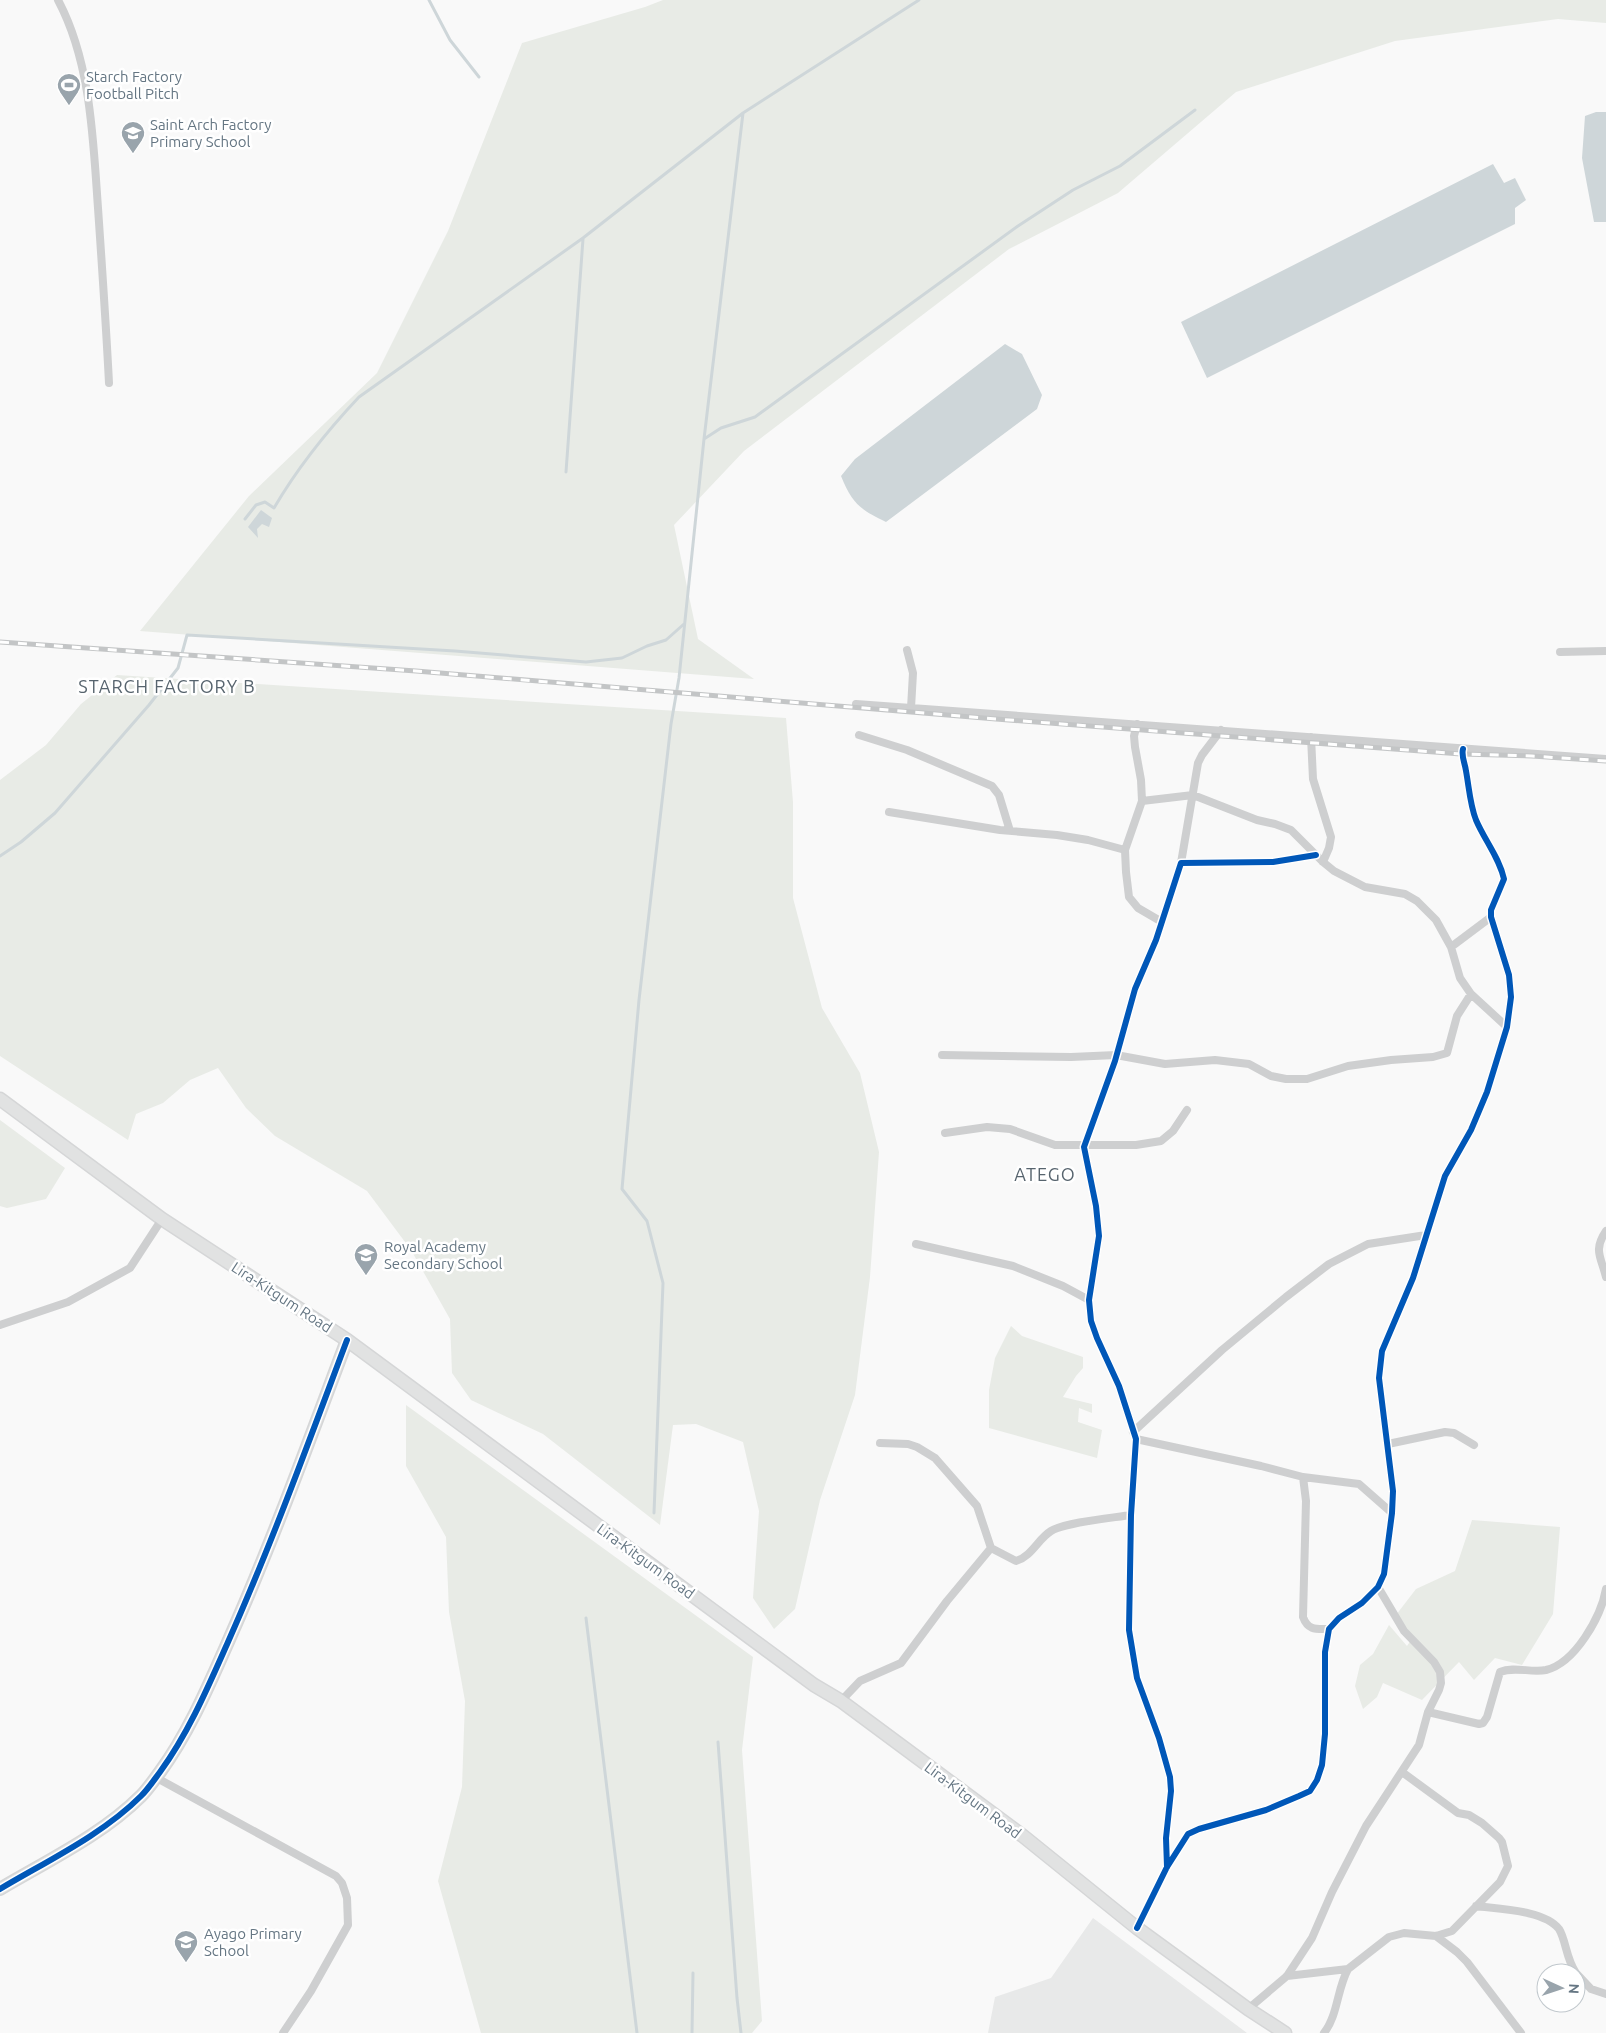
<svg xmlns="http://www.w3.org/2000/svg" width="1606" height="2033" font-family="Ubuntu,sans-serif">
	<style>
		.built { fill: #e8e9e9 }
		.green { fill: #e8ebe6 }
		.water { fill: #ced6d9 }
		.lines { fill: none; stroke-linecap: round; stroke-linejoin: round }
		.stream { stroke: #ced6d9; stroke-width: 3 }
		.secondary-casing { stroke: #d5d6d7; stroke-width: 14 }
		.primary-casing { stroke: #d5d6d7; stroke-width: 15 }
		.street { stroke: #cecfd0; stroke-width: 8 }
		.secondary { stroke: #e1e2e2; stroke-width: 11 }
		.primary { stroke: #e1e2e2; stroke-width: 12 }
		.rail-casing { stroke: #c3c5c6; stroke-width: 5 }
		.rail { stroke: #fff; stroke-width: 3; stroke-dasharray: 9; stroke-linecap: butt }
		.cycleway-casing { stroke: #fff; stroke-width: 9 }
		.cycleway { stroke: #0057b8; stroke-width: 6 }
		.labels { text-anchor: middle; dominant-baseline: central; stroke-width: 5; stroke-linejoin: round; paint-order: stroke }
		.poi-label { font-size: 15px; fill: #657683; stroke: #fff; text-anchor: start }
		.street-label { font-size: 15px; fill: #657683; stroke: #fff }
		.quarter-label { font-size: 18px; letter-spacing: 1px; fill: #57646e; stroke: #fff }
	</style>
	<rect width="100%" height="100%" fill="#f9f9f9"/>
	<!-- built -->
	<path class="built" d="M 1093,1918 L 1247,2033 L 988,2033 L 995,1997 L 1051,1978 Z"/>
	<!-- green -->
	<path class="green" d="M 663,0 L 1606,0 L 1606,23 L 1558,19 L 1395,41 L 1236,92 L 1118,193 L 1009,249 L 744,451 L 674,525 L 698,639 L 754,679 L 140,631 L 249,496 L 377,373 L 448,231 L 522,43 L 645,7 Z
		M 117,675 L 786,718 L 793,802 L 793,898 L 822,1008 L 860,1073 L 879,1152 L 870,1277 L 855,1395 L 820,1500 L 795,1609 L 774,1629 L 753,1598 L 759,1511 L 743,1442 L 696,1424 L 673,1425 L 660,1525 L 543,1434 L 471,1400 L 452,1373 L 450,1319 L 411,1250 L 367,1191 L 275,1136 L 246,1108 L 218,1068 L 190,1080 L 163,1103 L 136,1114 L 128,1140 L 0,1056 L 0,780 L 46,745 L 81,704 Z
		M 0,1120 L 65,1168 L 46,1199 L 7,1208 L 0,1206 Z
		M 1011,1326 L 1022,1336 L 1083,1357 L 1083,1368 L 1076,1376 L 1063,1397 L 1092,1404 L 1092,1413 L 1079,1408 L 1078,1422 L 1102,1430 L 1097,1458 L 989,1428 L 989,1390 L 995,1358 Z
		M 406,1405 L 753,1657 L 742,1750 L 762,2021 L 752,2033 L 481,2033 L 438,1881 L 462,1787 L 465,1701 L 449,1612 L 446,1537 L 406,1466 Z
		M 1472,1520 L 1560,1527 L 1553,1614 L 1522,1665 L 1495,1658 L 1474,1680 L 1459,1662 L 1422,1700 L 1383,1683 L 1377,1697 L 1363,1709 L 1355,1686 L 1360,1665 L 1373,1654 L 1389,1625 L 1407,1646 L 1413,1637 L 1396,1615 L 1416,1589 L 1455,1571 Z"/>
	<!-- water -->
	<path class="water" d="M 1596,112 L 1606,112 L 1606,222 L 1594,222 L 1582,158 L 1585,116 Z
		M 1493,164 L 1504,183 L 1515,178 L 1526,200 L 1515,208 L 1515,224 L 1207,378 L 1181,322 Z
		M 1005,344 L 1022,354 L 1042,395 L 1037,409 L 886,522 C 859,509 852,503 841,476 L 855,459 Z
		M 261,510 L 272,518 L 269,527 L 262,524 L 257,529 L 258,538 L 248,527 Z"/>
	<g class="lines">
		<!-- stream -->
		<path class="stream" d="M 429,0 L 450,40 L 479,77
			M 704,439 L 743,113
			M 566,472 L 583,239
			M 245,519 L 256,505 L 265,502 L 274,508 C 298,467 327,431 359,397 L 583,238 L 743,113 L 919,0
			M 0,856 L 21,842 L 55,813 L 149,705 L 178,668 L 187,635 L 455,651 L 586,662 L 622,658 L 647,646 L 666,640 L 684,624
			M 654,1513 L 663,1283 L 647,1221 L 622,1189 L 639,1000 L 671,724 L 679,678 L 704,439 L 721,428 L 755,417 L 1018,226 L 1073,190 L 1120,166 L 1195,110
			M 586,1618 L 637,2033
			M 718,1742 L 737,1998 L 741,2033
			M 692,2033 L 693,1973"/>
		<!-- secondary casing -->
		<g class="secondary-casing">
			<path id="secondary" d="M 0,1889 C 47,1861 102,1835 141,1796 C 148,1789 154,1780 160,1772 C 189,1732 208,1687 228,1642 C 272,1543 309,1441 347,1340"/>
		</g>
		<!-- primary casing -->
		<g class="primary-casing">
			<path id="primary" d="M 0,1099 L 162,1219 L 347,1340 L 814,1685 L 841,1701 L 1023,1836 L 1137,1928 L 1248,2009 L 1285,2033"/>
		</g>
		<!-- street -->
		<path class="street" d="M 58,0 C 91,62 93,139 98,208 C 102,266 106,324 109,383
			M 907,650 L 913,673 L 911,708
			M 1560,652 L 1606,651
			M 856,704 L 1606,759
			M 1137,724 L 1134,736 L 1135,747 L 1141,780 L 1142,801 L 1125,850 L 1126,872 L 1129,897 L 1138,908 L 1162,922
			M 859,735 L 907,750 L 992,786 L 999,795 L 1010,831
			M 1311,737 L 1313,779 L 1331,837 L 1329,848 L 1323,862
			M 1142,801 L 1193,795 L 1257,820 L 1275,824 L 1291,830 L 1323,862 L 1334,871 L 1365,887 L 1405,894 L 1417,901 L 1436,920 L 1451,947 L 1460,978 L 1471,994 L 1507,1027
			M 889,812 L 1000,830 L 1057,835 L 1088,840 L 1125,850
			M 1181,863 L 1198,763 L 1202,755 L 1221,730
			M 1451,947 L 1491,917
			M 942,1055 L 1071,1057 L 1116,1055 L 1165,1064 L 1215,1060 L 1249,1064 L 1271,1076 L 1286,1079 L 1307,1079 L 1348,1066 L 1391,1060 L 1433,1057 L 1447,1053 L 1457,1016 L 1471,994
			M 945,1133 L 987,1127 L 1010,1129 L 1055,1145 L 1136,1145 L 1161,1141 L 1173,1131 L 1187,1110
			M 1606,1231 C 1593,1250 1601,1257 1606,1277
			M 916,1244 L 1013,1266 L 1063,1286 L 1089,1300
			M 0,1325 L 68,1302 L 130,1268 L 162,1219
			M 1133,1432 L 1222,1350 L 1286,1297 L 1329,1264 L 1368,1244 L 1426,1235
			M 1136,1439 L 1261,1466 L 1303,1477 L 1306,1501 L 1303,1617 C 1308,1631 1317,1629 1329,1629
			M 880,1443 L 908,1444 L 917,1447 L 935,1458 L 977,1506 L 991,1548 L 1016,1561 C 1032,1556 1038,1539 1051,1531 C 1066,1522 1112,1518 1131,1515
			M 1388,1444 L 1445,1432 L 1454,1433 L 1474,1445
			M 1303,1477 L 1359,1484 L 1392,1513
			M 841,1701 L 860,1681 L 901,1663 L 947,1601 L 991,1548
			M 1428,1712 L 1479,1724 L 1483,1723 L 1487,1717 L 1500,1672 C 1514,1666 1531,1673 1546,1670 C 1575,1663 1601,1617 1606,1589
			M 155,1777 L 336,1876 L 342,1883 L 347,1898 L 348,1925 L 311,1991 L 283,2033
			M 1167,1867 L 1166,1838 L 1171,1791 L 1170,1777 L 1159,1738 L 1137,1678 L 1129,1630 L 1131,1515 L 1136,1439 L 1119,1386 L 1097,1338 L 1091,1321 L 1089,1300 L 1099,1236 L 1096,1206 L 1084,1147 L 1115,1061 L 1135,989 L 1156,940 L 1181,863 L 1273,862 L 1316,855
			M 1476,1906 C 1498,1909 1545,1910 1559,1929 C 1566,1940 1566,1959 1576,1973
			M 1137,1928 L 1167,1867 L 1188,1834 L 1199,1829 L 1266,1810 L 1299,1796 L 1310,1791 L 1317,1780 L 1322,1765 L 1325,1734 L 1325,1652 L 1329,1629 L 1339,1618 L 1362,1603 L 1378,1587 L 1384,1574 L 1392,1513 L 1393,1491 L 1379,1378 L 1382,1351 L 1413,1278 L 1445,1176 L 1471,1130 L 1487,1092 L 1507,1027 L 1511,997 L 1509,975 L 1491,917 L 1491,910 L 1504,879 C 1499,857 1485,841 1476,820 C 1470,805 1469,787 1466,771 C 1465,763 1461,756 1463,749
			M 1436,1936 L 1457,1952 L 1467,1962 L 1521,2033
			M 1576,1973 L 1591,1989 L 1606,1994
			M 1287,1976 L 1348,1969 L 1389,1937 L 1404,1933 L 1436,1936 L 1452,1931 L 1500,1882 L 1508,1866 L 1502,1842 L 1499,1838 L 1482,1823 L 1469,1815 L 1458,1813 L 1402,1772
			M 1248,2009 L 1287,1976 L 1312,1938 L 1332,1892 L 1366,1826 L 1419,1745 L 1428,1712 L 1439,1690 L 1441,1683 L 1440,1672 L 1434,1662 L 1404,1631 L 1378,1587
			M 1324,2033 C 1338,2015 1337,1989 1348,1969"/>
		<!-- secondary -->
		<use href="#secondary" class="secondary"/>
		<!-- primary -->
		<use href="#primary" class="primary"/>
		<!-- rail casing -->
		<g class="rail-casing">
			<path id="rail" d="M 0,642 L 416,671 L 996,719 L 1461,754 L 1532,756 L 1606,761"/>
		</g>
		<!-- rail -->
		<use href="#rail" class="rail"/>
		<!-- cycleway casing -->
		<g class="cycleway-casing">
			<path id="cycleway" d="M 1167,1867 L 1166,1838 L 1171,1791 L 1170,1777 L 1159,1738 L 1137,1678 L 1129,1630 L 1131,1515 L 1136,1439 L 1119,1386 L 1097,1338 L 1091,1321 L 1089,1300 L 1099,1236 L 1096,1206 L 1084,1147 L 1115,1061 L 1135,989 L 1156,940 L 1181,863 L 1273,862 L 1316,855
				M 0,1889 C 47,1861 102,1835 141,1796 C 148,1789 154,1780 160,1772 C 189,1732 208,1687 228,1642 C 272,1543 309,1441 347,1340
				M 1137,1928 L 1167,1867 L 1188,1834 L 1199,1829 L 1266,1810 L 1299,1796 L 1310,1791 L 1317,1780 L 1322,1765 L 1325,1734 L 1325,1652 L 1329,1629 L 1339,1618 L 1362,1603 L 1378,1587 L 1384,1574 L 1392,1513 L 1393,1491 L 1379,1378 L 1382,1351 L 1413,1278 L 1445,1176 L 1471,1130 L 1487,1092 L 1507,1027 L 1511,997 L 1509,975 L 1491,917 L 1491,910 L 1504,879 C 1499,857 1485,841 1476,820 C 1470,805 1469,787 1466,771 C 1465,763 1461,756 1463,749"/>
		</g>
		<!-- cycleway -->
		<use href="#cycleway" class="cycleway"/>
	</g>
	<!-- icons -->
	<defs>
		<g id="stadium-pin" transform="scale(1.25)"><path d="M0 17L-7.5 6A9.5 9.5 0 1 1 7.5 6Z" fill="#99a4ac" stroke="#fff"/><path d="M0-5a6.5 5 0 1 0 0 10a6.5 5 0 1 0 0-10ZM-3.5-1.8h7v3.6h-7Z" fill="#fff"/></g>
		<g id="school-pin" transform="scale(1.25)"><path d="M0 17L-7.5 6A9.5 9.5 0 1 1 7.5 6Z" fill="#99a4ac" stroke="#fff"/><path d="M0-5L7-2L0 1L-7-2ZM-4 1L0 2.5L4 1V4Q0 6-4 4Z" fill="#fff"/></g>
	</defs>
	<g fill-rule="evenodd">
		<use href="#stadium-pin" x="69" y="85"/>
		<use href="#school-pin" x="133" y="133"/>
		<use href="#school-pin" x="366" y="1255"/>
		<use href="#school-pin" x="186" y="1942"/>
	</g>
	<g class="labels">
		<!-- poi labels -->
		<g class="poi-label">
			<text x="86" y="76">Starch Factory<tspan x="86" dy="17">Football Pitch</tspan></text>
			<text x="150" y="124">Saint Arch Factory<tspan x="150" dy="17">Primary School</tspan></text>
			<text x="384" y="1246">Royal Academy<tspan x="384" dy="17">Secondary School</tspan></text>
			<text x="204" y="1933">Ayago Primary<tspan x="204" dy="17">School</tspan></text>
		</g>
		<!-- street labels -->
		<g class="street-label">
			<text transform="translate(282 1297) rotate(33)">Lira-Kitgum Road</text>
			<text transform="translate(646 1561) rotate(36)">Lira-Kitgum Road</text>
			<text transform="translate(973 1800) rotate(37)">Lira-Kitgum Road</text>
		</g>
		<!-- quarter labels -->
		<g class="quarter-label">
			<text x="167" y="686">STARCH FACTORY B</text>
			<text x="1045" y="1174">ATEGO</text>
		</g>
	</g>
	<!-- north arrow -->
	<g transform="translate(1561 1988) rotate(93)"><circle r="24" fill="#ffffff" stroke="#c1c8cd"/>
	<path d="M0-4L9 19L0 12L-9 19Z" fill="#99a4ac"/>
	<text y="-8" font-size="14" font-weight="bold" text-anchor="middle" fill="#657683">N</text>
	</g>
</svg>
